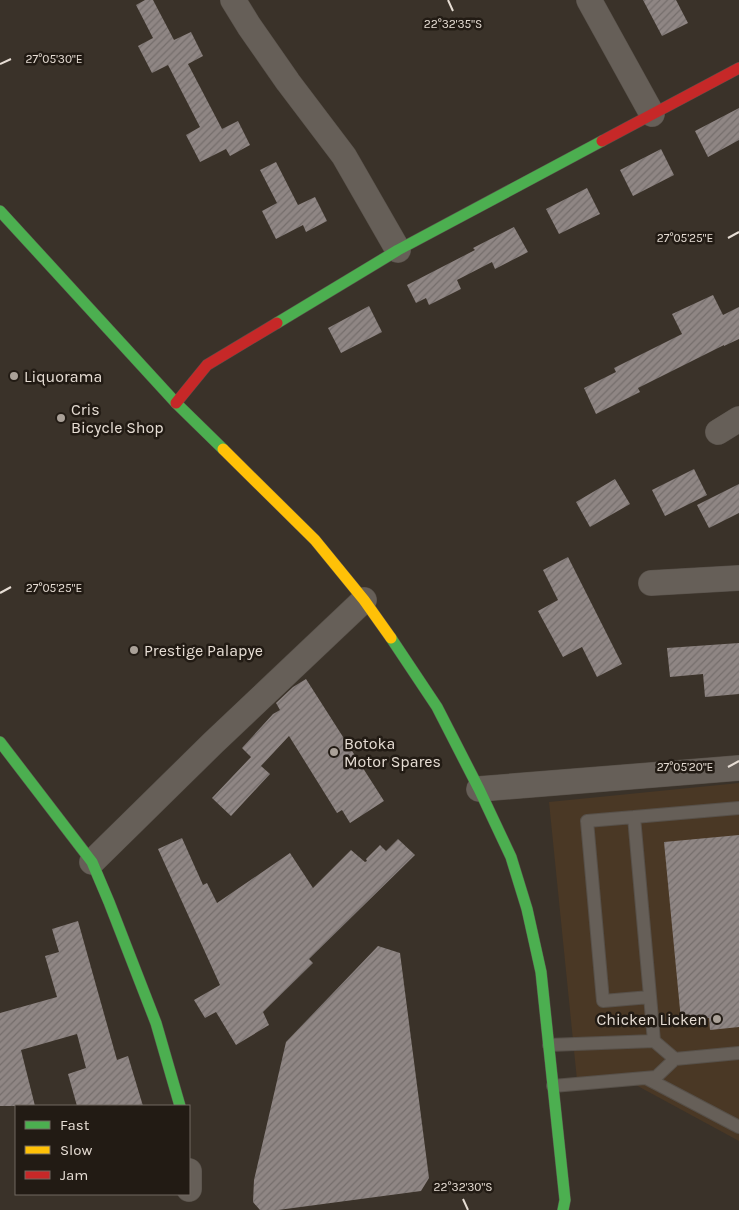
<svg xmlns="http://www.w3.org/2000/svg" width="739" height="1210" font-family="Karla,sans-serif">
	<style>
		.built { fill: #4a3825 }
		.building { fill: url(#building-hatch) }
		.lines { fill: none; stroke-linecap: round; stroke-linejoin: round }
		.lane-casing { stroke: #575049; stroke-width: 14 }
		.street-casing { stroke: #575049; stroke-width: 26 }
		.fast-casing { stroke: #575049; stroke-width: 12 }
		.slow-casing { stroke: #575049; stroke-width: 12 }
		.jam-casing { stroke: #575049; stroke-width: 12 }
		.lane { stroke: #665f58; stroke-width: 12 }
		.street { stroke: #665f58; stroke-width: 25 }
		.fast { stroke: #4caf50; stroke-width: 11 }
		.slow { stroke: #ffc107; stroke-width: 11 }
		.jam { stroke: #c62828; stroke-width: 11 }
		.ticks { fill: none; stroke: #e6ddd4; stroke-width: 2 }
		.poi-dot { fill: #aaa198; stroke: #221b14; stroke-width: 2 }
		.labels { text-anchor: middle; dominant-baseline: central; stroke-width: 5; stroke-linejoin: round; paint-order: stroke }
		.poi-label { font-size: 16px; fill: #e6ddd4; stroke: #221b14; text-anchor: start }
		.ticks-label { font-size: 12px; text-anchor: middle; fill: #e6ddd4; stroke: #221b14; stroke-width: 5; stroke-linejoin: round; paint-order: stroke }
	</style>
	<defs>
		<pattern id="building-hatch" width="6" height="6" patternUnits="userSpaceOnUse" patternTransform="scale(1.25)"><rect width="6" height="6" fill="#8f8684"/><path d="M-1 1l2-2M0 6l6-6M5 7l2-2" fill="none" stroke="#756e6c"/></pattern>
	</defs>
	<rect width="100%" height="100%" fill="#3a3229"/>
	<!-- built -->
	<path class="built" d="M 739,783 L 739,1141 L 634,1084 L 578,1090 L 549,802 Z"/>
	<!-- building -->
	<path class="building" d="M 145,0 L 153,0 L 174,40 L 191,32 L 203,56 L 188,64 L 222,129 L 238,121 L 250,145 L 230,156 L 226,149 L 200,162 L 186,135 L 200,127 L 168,65 L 152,73 L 138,46 L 153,38 L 136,5 Z
		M 643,0 L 676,0 L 688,23 L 662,36 Z
		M 739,108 L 739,140 L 708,157 L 695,131 Z
		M 661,149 L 674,175 L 633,196 L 620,170 Z
		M 276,162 L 298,205 L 315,197 L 327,221 L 306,232 L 303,225 L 276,239 L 262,211 L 277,203 L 260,170 Z
		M 587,188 L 600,214 L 559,234 L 546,209 Z
		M 514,227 L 528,252 L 495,269 L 492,262 L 457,280 L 461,289 L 429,305 L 426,298 L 416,303 L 407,285 L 475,250 L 473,248 Z
		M 713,295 L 723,315 L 739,307 L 739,339 L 724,346 L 724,345 L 638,388 L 640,392 L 596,414 L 584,388 L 616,372 L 614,368 L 682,334 L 672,314 Z
		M 369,306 L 382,332 L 341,353 L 328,328 Z
		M 694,469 L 707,495 L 665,516 L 652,490 Z
		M 615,479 L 630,504 L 590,527 L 576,502 Z
		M 739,484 L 739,513 L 709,528 L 697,505 Z
		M 568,557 L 622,664 L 597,677 L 582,647 L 563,657 L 538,611 L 558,600 L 543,570 Z
		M 739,643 L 739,694 L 705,697 L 703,674 L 670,677 L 667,648 Z
		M 306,679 L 384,801 L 350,823 L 342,810 L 337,813 L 289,736 L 261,766 L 270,774 L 231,816 L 212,798 L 251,757 L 252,758 L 242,748 L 273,714 L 280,710 L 276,703 L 293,687 Z
		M 739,835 L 739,1027 L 710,1030 L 709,1018 L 681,1020 L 664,842 Z
		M 182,838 L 203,885 L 207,883 L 217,903 L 290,853 L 313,888 L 351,850 L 365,862 L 367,861 L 366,859 L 380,845 L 386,851 L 398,839 L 415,855 L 309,959 L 313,963 L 263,1012 L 269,1025 L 236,1045 L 216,1012 L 205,1018 L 194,1000 L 220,985 L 158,849 Z
		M 78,921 L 117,1060 L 128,1056 L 143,1106 L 77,1106 L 68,1074 L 86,1068 L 77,1034 L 21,1050 L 35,1106 L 0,1106 L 0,1013 L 57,997 L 45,956 L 59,952 L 52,929 Z
		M 378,946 L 400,953 L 429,1178 L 421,1191 L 278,1210 L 260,1210 L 253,1202 L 254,1180 L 286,1042 Z"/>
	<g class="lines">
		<!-- lane casing -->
		<g class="lane-casing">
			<path id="lane" d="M 634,817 L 739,808
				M 650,997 L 603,1001 L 587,821 L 634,817 L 654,1041
				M 549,1045 L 654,1041 L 675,1059
				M 646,1078 L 739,1127
				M 553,1086 L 656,1077 L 675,1059 L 739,1053"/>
		</g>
		<!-- street casing -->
		<g class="street-casing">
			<path id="street" d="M 233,0 L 249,26 L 288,82 L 344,156 L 398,250
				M 589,0 L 652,114
				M 718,432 L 739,419
				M 651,583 L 739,578
				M 479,789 L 739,768
				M 92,862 L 213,743 L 364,600
				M 189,1171 L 189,1189"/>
		</g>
		<!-- fast casing -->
		<g class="fast-casing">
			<path id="fast" d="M 0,211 L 176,403 L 223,449
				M 277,323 L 398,250 L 602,141
				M 391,638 L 437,707 L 479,789 L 511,857 L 527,909 L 541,972 L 565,1200 L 563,1210
				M 0,742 L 92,862 L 109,902 L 156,1023 L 180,1106"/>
		</g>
		<!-- slow casing -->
		<g class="slow-casing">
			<path id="slow" d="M 223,449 L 315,540 L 364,600 L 391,638"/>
		</g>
		<!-- jam casing -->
		<g class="jam-casing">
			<path id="jam" d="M 602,141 L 739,68
				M 176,403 L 207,365 L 277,323"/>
		</g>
		<!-- lane -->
		<use href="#lane" class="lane"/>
		<!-- street -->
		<use href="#street" class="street"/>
		<!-- fast -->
		<use href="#fast" class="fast"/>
		<!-- slow -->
		<use href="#slow" class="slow"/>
		<!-- jam -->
		<use href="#jam" class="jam"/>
	</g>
	<!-- ticks -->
	<path class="ticks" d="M 448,0 L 453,11M 0,64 L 11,59M 728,238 L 739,232M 0,593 L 11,587M 728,767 L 739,761M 463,1199 L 468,1210"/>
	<!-- markers -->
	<g class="poi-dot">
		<circle cx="14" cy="376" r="5"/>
		<circle cx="61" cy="418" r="5"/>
		<circle cx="134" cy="650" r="5"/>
		<circle cx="334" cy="752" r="5"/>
		<circle cx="717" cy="1019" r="5"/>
	</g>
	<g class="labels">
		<!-- poi labels -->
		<g class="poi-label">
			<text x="24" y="376">Liquorama</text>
			<text x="71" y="409">Cris<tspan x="71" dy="18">Bicycle Shop</tspan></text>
			<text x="144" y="650">Prestige Palapye</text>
			<text x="344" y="743">Botoka<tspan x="344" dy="18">Motor Spares</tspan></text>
			<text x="707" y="1019" text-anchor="end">Chicken Licken</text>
		</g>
	</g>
	<g class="ticks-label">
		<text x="453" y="28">22°32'35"S</text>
		<text x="54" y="63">27°05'30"E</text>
		<text x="685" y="242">27°05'25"E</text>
		<text x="54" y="592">27°05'25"E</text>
		<text x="685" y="771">27°05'20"E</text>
		<text x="463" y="1191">22°32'30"S</text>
	</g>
	<!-- legend -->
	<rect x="15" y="1105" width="175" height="90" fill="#221b14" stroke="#706961"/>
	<rect x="25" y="1121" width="25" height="8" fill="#4caf50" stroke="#706961"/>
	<text x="60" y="1130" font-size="15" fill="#e6ddd4">Fast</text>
	<rect x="25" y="1146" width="25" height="8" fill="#ffc107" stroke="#706961"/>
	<text x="60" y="1155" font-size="15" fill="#e6ddd4">Slow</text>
	<rect x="25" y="1171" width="25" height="8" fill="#c62828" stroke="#706961"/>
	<text x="60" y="1180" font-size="15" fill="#e6ddd4">Jam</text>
</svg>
